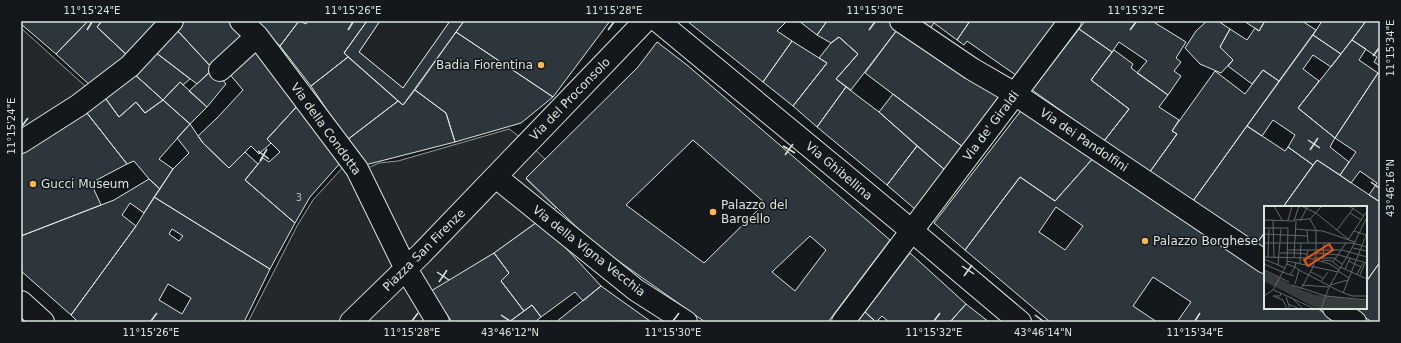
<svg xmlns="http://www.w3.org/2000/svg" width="1401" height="343" font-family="'DejaVu Sans',sans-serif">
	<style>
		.green { fill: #202428; stroke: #939e99 }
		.parking { fill: #24282b; stroke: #939e99 }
		.building { fill: #2c363c; stroke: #d8e6dc; fill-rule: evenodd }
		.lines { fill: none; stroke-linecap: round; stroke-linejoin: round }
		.pedestrian-casing { stroke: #d8e6dc; stroke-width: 24 }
		.minor-casing { stroke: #d8e6dc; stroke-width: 24 }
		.pedestrian { stroke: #14181c; stroke-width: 22 }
		.minor { stroke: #14181c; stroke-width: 22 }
		.ticks { fill: none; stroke: #d8e6dc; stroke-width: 1.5 }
		.poi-dot { fill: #ffb74d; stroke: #14181c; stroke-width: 1.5 }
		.labels { text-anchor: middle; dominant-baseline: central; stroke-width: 3; stroke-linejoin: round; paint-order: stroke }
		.number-label { font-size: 10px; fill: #adbab4 }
		.poi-label { font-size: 12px; fill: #d8e6dc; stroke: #14181c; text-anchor: start }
		.street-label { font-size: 12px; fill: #d8e6dc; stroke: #14181c }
		.inset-river { fill: none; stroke: #363b3e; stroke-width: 2 }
		.inset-road { fill: none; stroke: #626a69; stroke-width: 1 }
		.view { fill: #e8590c; fill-opacity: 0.15; stroke: #e8590c; stroke-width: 2 }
		.inset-edge { fill: none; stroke: #d8e6dc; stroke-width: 2 }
		.neatline { fill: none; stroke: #d8e6dc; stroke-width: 1.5 }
		.ticks-label { font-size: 10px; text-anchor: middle; fill: #d8e6dc }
	</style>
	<rect width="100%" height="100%" fill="#14181c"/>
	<!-- green -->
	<path class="green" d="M 380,21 L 450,21 L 403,88 L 359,52 Z"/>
	<!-- parking -->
	<path class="parking" d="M 21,28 L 94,94 L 21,142 Z
		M 509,129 L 527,142 L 545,159 L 526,179 L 556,208 L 494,253 L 431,292 L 450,322 L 248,322 L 297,226 L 313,200 L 345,165 L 363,170 L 379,163 L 398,161 Z"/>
	<!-- building -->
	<path class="building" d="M 21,21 L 88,21 L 56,54 L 21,24 Z
		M 88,21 L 102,21 L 97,27 L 129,57 L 93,88 L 56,54 Z
		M 102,21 L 162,21 L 129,57 L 97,27 Z
		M 183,21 L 228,21 L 246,40 L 213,69 L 176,29 Z
		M 256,21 L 299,21 L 280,46 Z
		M 299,21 L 306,24 L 308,21 L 367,21 L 344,53 L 348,57 L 311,86 L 280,46 Z
		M 367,21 L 380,21 L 359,52 L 403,88 L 450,21 L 464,21 L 403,105 L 344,53 Z
		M 464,21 L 610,21 L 553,97 L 456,32 Z
		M 687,21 L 787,21 L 777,31 L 792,41 L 763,82 Z
		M 799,21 L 827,21 L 817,35 Z
		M 827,21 L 894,21 L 900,26 L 851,90 L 836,79 L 858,54 L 839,37 L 831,43 L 817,35 Z
		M 910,21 L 970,21 L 957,40 L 934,23 L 927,33 Z
		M 970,21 L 1061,21 L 1020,78 L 967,41 L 964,45 L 957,40 Z
		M 1085,21 L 1152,21 L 1186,42 L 1176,58 L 1181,62 L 1174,71 L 1181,76 L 1168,95 L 1137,73 L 1147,61 L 1119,42 L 1112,52 L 1079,29 Z
		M 1207,21 L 1218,21 L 1230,29 L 1220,47 L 1233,60 L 1221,73 L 1200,64 L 1185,48 L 1196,31 Z
		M 1244,21 L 1265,21 L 1259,31 Z
		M 1265,21 L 1302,21 L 1316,30 L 1279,81 L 1263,70 L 1252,84 L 1228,66 L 1233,60 L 1220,47 L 1230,29 L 1247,40 L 1255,28 L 1259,31 Z
		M 1322,21 L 1366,21 L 1341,54 L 1313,35 Z
		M 1366,21 L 1380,21 L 1380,66 L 1374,62 L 1377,57 L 1352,40 Z
		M 900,26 L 1000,98 L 963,147 L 865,73 Z
		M 176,29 L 213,69 L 197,84 L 155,52 Z
		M 1079,29 L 1112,52 L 1091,80 L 1129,109 L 1104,141 L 1032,90 Z
		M 456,32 L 553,97 L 521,123 L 455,142 L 446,113 L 415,90 Z
		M 1313,35 L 1341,54 L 1331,67 L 1313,55 L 1303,69 L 1319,81 L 1298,108 L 1335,138 L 1330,147 L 1349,162 L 1340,175 L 1317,160 L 1313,165 L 1288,147 L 1295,135 L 1273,120 L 1262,136 L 1247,126 Z
		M 839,37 L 858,54 L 836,79 L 846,87 L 817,127 L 793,106 L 827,63 L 819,58 L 831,43 Z
		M 1352,40 L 1366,49 L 1359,60 L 1378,73 L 1335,138 L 1298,108 Z
		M 792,41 L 827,63 L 793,106 L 763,82 Z
		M 657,42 L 687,65 L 890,240 L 828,322 L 705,322 L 593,243 L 526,178 L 638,67 ZM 693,140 L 765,203 L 704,263 L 626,205 ZM 810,236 L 826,250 L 795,291 L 772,272 Z
		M 255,48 L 300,103 L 267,139 L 271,143 L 259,154 L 251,146 L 229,168 L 203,143 L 198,136 L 217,118 L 243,90 L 227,71 Z
		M 1114,50 L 1133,64 L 1131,68 L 1168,95 L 1159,107 L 1179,120 L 1172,131 L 1177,134 L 1149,173 L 1104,141 L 1129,109 L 1091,80 Z
		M 155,52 L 190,79 L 183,85 L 180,82 L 163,100 L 132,72 Z
		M 348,57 L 398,101 L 347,140 L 311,86 Z
		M 213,69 L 226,84 L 207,107 L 189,91 Z
		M 1263,70 L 1279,81 L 1193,201 L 1149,173 L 1177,134 L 1172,131 L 1215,71 L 1245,94 Z
		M 132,72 L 163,100 L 145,113 L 136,102 L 119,117 L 103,95 Z
		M 1378,73 L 1380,75 L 1380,202 L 1369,195 L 1377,183 L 1360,171 L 1351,183 L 1340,175 L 1356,152 L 1335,138 Z
		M 180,82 L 207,107 L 190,124 L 163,100 Z
		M 846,87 L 879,112 L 917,146 L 887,185 L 817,127 Z
		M 415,90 L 446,113 L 455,142 L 365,165 L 347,140 L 398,101 L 403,105 Z
		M 893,94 L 963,147 L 945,170 L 879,112 Z
		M 103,95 L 119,117 L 136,102 L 145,113 L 163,100 L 190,124 L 159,159 L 173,169 L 160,189 L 149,179 L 134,161 L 127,164 L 83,108 Z
		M 300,103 L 342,161 L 310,197 L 295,223 L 245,180 L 263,158 L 269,162 L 280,152 L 267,139 Z
		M 83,108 L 127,164 L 91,183 L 101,205 L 21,236 L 21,149 Z
		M 1023,108 L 1095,156 L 1055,201 L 1020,177 L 965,250 L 934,223 Z
		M 190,124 L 203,143 L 229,168 L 245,152 L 258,164 L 245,180 L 295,223 L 270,269 L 154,197 L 173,169 L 189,153 L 177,138 Z
		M 1247,126 L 1285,151 L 1288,147 L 1313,165 L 1283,207 L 1265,207 L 1265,232 L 1257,243 L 1193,201 Z
		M 917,146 L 945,170 L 916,210 L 887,185 Z
		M 1095,156 L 1265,273 L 1265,308 L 1317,308 L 1337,322 L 1177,322 L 1191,302 L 1153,277 L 1133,306 L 1157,322 L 1050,322 L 965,250 L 1020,177 L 1055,201 ZM 1056,207 L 1083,226 L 1065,250 L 1039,232 Z
		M 1317,160 L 1380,202 L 1380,262 L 1366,282 L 1366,207 L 1283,207 Z
		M 149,179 L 160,189 L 144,213 L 130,203 L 122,215 L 136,226 L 71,315 L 21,271 L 21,236 L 114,200 Z
		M 154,197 L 270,269 L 244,322 L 78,322 L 71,315 L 136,226 ZM 172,229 L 183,236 L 179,241 L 169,234 ZM 168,284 L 191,298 L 182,314 L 159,300 Z
		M 540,220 L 601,286 L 583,301 L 575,292 L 541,317 L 532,305 L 524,311 L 501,281 L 509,273 L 494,253 Z
		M 1265,232 L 1265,249 L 1257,243 Z
		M 494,253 L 509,273 L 501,281 L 524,311 L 509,322 L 452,322 L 431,291 Z
		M 910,253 L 966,304 L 950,322 L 889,322 L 882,316 L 876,322 L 865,312 Z
		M 1380,262 L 1380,322 L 1372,322 L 1351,308 L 1366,308 L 1366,282 Z
		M 601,286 L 650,321 L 556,322 Z
		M 966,304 L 989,322 L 950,322 Z
		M 532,305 L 541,317 L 535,322 L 509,322 Z
		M 865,312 L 876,322 L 857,322 Z"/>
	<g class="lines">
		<!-- pedestrian casing -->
		<g class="pedestrian-casing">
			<path id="pedestrian" d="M 241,21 L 257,36 L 357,169 L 406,269 L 438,322
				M 220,70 L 257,36
				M 1015,94 L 1070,21
				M 21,142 L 79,105 L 130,66 L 172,21
				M 496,177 L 636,290 L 686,322
				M 21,302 L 43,322
				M 351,322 L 422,253 L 645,21"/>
		</g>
		<!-- minor casing -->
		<g class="minor-casing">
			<path id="minor" d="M 658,21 L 912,231 L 1020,322
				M 901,21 L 972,69 L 1015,94 L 1265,262
				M 1334,308 L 1355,322
				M 843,322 L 1015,94"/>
		</g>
		<!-- pedestrian -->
		<use href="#pedestrian" class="pedestrian"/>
		<!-- minor -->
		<use href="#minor" class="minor"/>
	</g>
	<!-- ticks -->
	<path class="ticks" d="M 87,30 L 92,22M 348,30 L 353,22M 608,30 L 614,22M 869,30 L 875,22M 1130,30 L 1136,22M 1373,56 L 1379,48M 22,126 L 28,118M 1308,140 L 1320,148M 783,146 L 795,153M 1310,150 L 1318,138M 258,151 L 269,159M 785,155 L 793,144M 260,161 L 267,149M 1371,182 L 1379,188M 962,266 L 974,274M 437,272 L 449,280M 964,276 L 972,265M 439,282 L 447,270M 501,315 L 510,321M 1035,315 L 1043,321M 151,321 L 157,313M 412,321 L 418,313M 673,321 L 679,313M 934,321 L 940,313M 1195,321 L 1200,313"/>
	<!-- markers -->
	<g class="poi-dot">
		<circle cx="541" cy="65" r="4"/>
		<circle cx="33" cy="184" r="4"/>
		<circle cx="713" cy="212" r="4"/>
		<circle cx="1145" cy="241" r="4"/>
	</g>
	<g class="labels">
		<!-- number labels -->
		<g class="number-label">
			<text x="299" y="197">3</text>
		</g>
		<!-- poi labels -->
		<g class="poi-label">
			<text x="533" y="65" text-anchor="end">Badia Fiorentina</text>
			<text x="41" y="184">Gucci Museum</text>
			<text x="721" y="205">Palazzo del<tspan x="721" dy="14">Bargello</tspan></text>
			<text x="1153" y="241">Palazzo Borghese</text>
		</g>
		<!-- street labels -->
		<g class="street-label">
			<text transform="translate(570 99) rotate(-46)">Via del Proconsolo</text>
			<text transform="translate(991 126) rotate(-53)">Via de' Giraldi</text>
			<text transform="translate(326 129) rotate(54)">Via della Condotta</text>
			<text transform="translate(1084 140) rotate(34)">Via dei Pandolfini</text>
			<text transform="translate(839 171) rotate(40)">Via Ghibellina</text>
			<text transform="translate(424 250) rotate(-45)">Piazza San Firenze</text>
			<text transform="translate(589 251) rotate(38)">Via della Vigna Vecchia</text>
		</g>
	</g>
	<!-- overview -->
	<g transform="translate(1264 206)">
		<rect width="103" height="103" fill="#14181c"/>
		<path d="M 0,65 L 46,88 L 103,95 L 103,103 L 54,103 L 0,75 Z" fill="#363b3e"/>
		<path class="inset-river" d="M 0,69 L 34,85 L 47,88M 0,70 L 45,92 L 48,88"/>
		<path class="inset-road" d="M 10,0 L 18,14M 37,0 L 52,7 L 84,33M 85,0 L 100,10M 86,7 L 97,14M 46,13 L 58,0M 0,14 L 30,15 L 35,0M 24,14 L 28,0M 31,14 L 46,13M 9,15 L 10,52M 36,15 L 44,0M 0,22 L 24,22M 31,23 L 59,25 L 91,36M 43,24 L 44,37M 73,24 L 91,0M 90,25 L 102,29M 0,28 L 43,30M 84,34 L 103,5M 0,37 L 15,37M 16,37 L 88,37 L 103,41M 89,42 L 103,45M 23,44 L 78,44 L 103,51M 16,47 L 31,47M 31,47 L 43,48M 52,47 L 75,49 L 103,57M 0,51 L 45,52 L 66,58 L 75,64M 4,51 L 5,23M 30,51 L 32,15M 51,52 L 70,52 L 78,58M 59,52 L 60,37M 0,53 L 21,62M 58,54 L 68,55 L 76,62M 23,55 L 74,66M 85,55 L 97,61M 69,56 L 82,37M 36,57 L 37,37M 0,58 L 18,66M 23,58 L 31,61 L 26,69M 14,59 L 17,23M 41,59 L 44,44M 76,61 L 103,73M 81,63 L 86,52M 0,64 L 25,76M 35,64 L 75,85 L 88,90 L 103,90M 74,65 L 85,72M 18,66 L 30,70M 47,66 L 59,72M 93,68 L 99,57M 96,69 L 101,57M 57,76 L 64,66M 31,78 L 35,64 L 31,61 L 32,56M 28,79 L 62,90 L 103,94M 38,79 L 64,81M 66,79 L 84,74M 37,83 L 49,61 L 52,47 L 52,24 L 46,13M 10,84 L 51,103M 17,87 L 16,90 L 9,90 L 19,94 L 23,103M 79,87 L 103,27M 0,90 L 9,84 L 23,58 L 24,22M 22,91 L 26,103M 27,91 L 39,103M 24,98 L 36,103M 57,103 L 65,81 L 88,42 L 102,13"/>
		<path class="view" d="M 65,38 L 69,44 L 44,60 L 40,54 Z"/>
		<rect width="103" height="103" class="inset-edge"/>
	</g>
	<!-- border -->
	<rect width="1401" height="343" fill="none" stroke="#14181c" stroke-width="44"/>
	<rect x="22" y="22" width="1357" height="299" class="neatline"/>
	<g class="ticks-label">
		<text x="92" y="14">11°15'24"E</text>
		<text x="353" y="14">11°15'26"E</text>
		<text x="614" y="14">11°15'28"E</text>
		<text x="875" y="14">11°15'30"E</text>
		<text x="1136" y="14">11°15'32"E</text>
		<text transform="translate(1390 48) rotate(-90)" y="4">11°15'34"E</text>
		<text transform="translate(11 126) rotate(-90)" y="4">11°15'24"E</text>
		<text transform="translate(1390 188) rotate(-90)" y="4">43°46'16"N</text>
		<text x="151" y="336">11°15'26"E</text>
		<text x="412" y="336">11°15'28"E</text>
		<text x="510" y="336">43°46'12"N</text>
		<text x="673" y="336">11°15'30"E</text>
		<text x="934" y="336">11°15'32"E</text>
		<text x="1043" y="336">43°46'14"N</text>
		<text x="1195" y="336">11°15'34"E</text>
	</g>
</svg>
